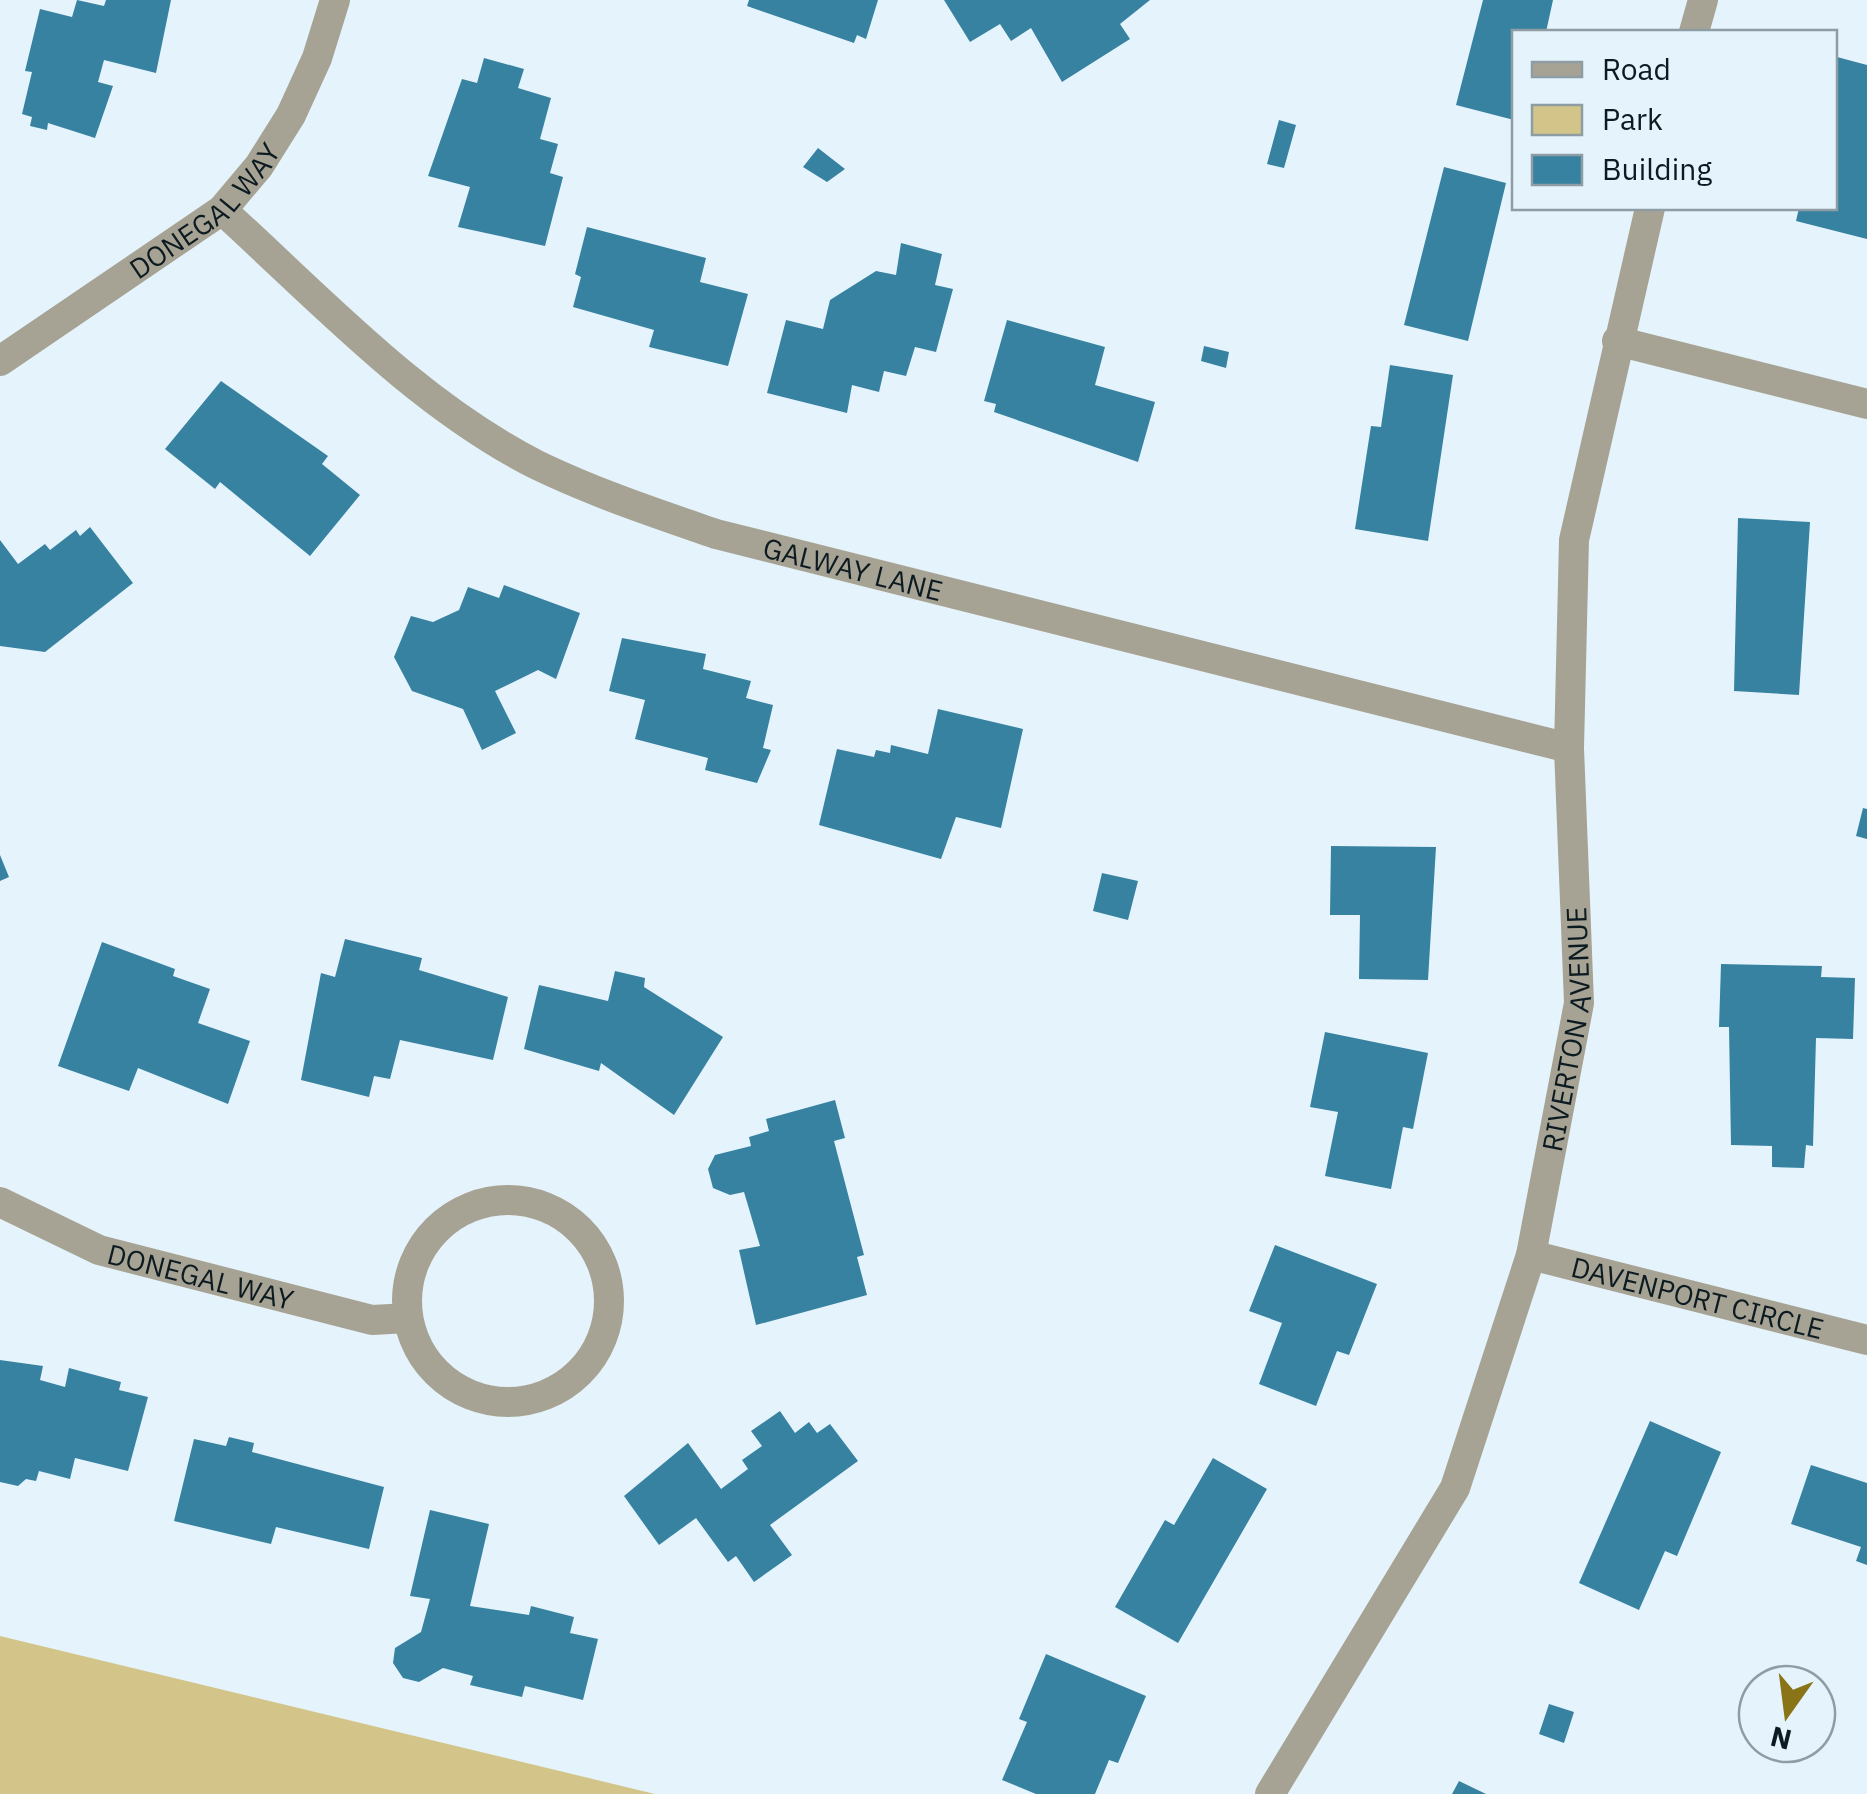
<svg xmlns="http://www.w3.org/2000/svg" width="1867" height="1794" font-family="'IBM Plex Sans',sans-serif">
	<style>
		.green { fill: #d3c48a }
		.building { fill: #3782a1 }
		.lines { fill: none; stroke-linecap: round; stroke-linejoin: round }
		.street { stroke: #a7a394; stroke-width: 30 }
		.labels { text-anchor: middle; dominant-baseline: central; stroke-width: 10; stroke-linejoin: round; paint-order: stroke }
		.street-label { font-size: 28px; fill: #0c1b21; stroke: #e5f4fc }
	</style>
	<rect width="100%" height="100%" fill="#e5f4fc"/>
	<!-- green -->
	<path class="green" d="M 0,1636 L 655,1794 L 0,1794 Z"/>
	<!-- building -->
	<path class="building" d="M 77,0 L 104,6 L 106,0 L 171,0 L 156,73 L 104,60 L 98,82 L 113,86 L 95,138 L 48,123 L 47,130 L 30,126 L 32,117 L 22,114 L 32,72 L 25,71 L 40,9 L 72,17 Z
		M 749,0 L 878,0 L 866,39 L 857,35 L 854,43 L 747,6 Z
		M 944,0 L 1150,0 L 1120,24 L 1130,39 L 1062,82 L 1031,28 L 1011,41 L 1000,24 L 970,42 Z
		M 1483,0 L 1553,0 L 1546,32 L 1514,32 L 1514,120 L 1456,105 Z
		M 1837,57 L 1867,65 L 1867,239 L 1796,221 L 1799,208 L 1834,208 Z
		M 484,58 L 524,69 L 518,88 L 551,98 L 540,139 L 558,144 L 550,173 L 563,177 L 545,246 L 458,227 L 470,187 L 428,176 L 462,79 L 477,83 Z
		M 1279,120 L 1296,125 L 1284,168 L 1267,164 Z
		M 818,148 L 845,169 L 827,182 L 803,167 Z
		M 1444,167 L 1506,183 L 1468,341 L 1404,325 Z
		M 587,227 L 706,258 L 700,282 L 748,294 L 728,366 L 649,347 L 654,330 L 573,307 L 581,277 L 575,274 Z
		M 901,243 L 942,254 L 935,285 L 953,289 L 936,352 L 915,347 L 906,376 L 884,371 L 879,392 L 852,385 L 847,413 L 767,393 L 786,320 L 823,329 L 830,300 L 876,271 L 896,275 Z
		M 1007,320 L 1105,347 L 1095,385 L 1155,402 L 1138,462 L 994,412 L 996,404 L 984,401 Z
		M 1204,346 L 1229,352 L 1226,368 L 1201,361 Z
		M 1390,365 L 1453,375 L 1428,541 L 1355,529 L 1371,426 L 1381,427 Z
		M 221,381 L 328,456 L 322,464 L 360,495 L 310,556 L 220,482 L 215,489 L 165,449 Z
		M 1738,518 L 1810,522 L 1799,695 L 1734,691 Z
		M 90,527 L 133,583 L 45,652 L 0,646 L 0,540 L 18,564 L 45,544 L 50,550 L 76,530 L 80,536 Z
		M 504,585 L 580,613 L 556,679 L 538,670 L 495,691 L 516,733 L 482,750 L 463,709 L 412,691 L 394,657 L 411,616 L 433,622 L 459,610 L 468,587 L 499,598 Z
		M 622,638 L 706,654 L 703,669 L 751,681 L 746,698 L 773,705 L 763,748 L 771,750 L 757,783 L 705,770 L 708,758 L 635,739 L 645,700 L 609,691 Z
		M 938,709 L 1023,729 L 1001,828 L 956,817 L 941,859 L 819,825 L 837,749 L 874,757 L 876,750 L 890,753 L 891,745 L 928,754 Z
		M 1863,808 L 1867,809 L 1867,839 L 1856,836 Z
		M 1331,846 L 1436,847 L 1428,980 L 1359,979 L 1360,915 L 1330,915 Z
		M 0,855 L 9,877 L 0,881 Z
		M 1102,873 L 1138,881 L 1128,920 L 1093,911 Z
		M 345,939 L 422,958 L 419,970 L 508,997 L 493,1060 L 400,1040 L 390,1079 L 374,1076 L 369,1097 L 301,1080 L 321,973 L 335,977 Z
		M 102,942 L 175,969 L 173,976 L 210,989 L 198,1023 L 250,1041 L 228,1104 L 138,1068 L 129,1091 L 58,1066 Z
		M 1721,964 L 1822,966 L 1821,977 L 1855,978 L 1853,1039 L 1816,1038 L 1813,1146 L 1806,1145 L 1804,1168 L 1772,1167 L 1772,1146 L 1731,1145 L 1729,1027 L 1719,1027 Z
		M 615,971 L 645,978 L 644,987 L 723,1037 L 674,1115 L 601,1063 L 599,1071 L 524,1049 L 539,985 L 608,1001 Z
		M 1325,1032 L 1428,1053 L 1413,1129 L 1403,1127 L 1391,1189 L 1325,1176 L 1338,1112 L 1310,1107 Z
		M 835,1100 L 845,1138 L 834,1141 L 864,1255 L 857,1257 L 867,1295 L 756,1325 L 739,1250 L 760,1246 L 744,1192 L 730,1195 L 713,1188 L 708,1169 L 715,1155 L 751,1146 L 749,1137 L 769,1131 L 766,1119 Z
		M 1275,1245 L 1377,1284 L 1349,1355 L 1337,1351 L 1316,1406 L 1259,1384 L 1282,1323 L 1249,1311 Z
		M 0,1360 L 43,1366 L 40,1380 L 65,1387 L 69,1368 L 121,1382 L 119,1390 L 148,1397 L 128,1471 L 75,1458 L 70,1479 L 39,1471 L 36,1481 L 26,1479 L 18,1486 L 0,1482 Z
		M 780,1411 L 795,1433 L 809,1422 L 817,1433 L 830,1424 L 858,1461 L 770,1525 L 792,1555 L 754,1582 L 736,1556 L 728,1562 L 696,1518 L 659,1545 L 624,1496 L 688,1443 L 721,1489 L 748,1469 L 742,1460 L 762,1446 L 751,1431 Z
		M 1650,1421 L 1721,1452 L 1677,1556 L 1665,1551 L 1639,1610 L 1579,1583 Z
		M 229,1437 L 254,1443 L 252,1452 L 384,1487 L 369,1549 L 276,1527 L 271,1544 L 174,1521 L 194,1439 L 226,1446 Z
		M 1213,1458 L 1267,1489 L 1178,1643 L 1115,1607 L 1165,1520 L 1174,1525 Z
		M 1811,1465 L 1867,1483 L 1867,1565 L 1856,1561 L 1861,1547 L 1791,1524 Z
		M 430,1510 L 489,1524 L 470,1606 L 529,1615 L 531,1606 L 574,1617 L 570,1633 L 598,1639 L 583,1700 L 525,1686 L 522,1697 L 470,1685 L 473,1676 L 443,1668 L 419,1682 L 403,1678 L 393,1663 L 395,1648 L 421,1632 L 430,1599 L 410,1596 Z
		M 1046,1654 L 1146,1696 L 1118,1763 L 1109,1760 L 1095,1794 L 1036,1794 L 1002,1780 L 1027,1722 L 1019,1719 Z
		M 1549,1704 L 1574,1712 L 1564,1743 L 1539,1734 Z
		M 1459,1781 L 1486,1794 L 1452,1794 Z"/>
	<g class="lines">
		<!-- street -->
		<g class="street">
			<path d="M 1694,32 L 1703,0"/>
			<path id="s1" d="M 222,210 C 321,300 417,404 537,465 C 595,493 655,513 716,534 L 1569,748"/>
			<path d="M 1617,341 L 1867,404"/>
			<path id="s2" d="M 0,361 L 222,210 L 259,166 L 291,115 L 317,58 L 335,0"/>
			<circle cx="508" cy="1301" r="101"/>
			<path id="s3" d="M 0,1202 L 99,1250 L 372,1320 L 408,1318"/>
			<path id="s4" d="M 1531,1255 L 1867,1340"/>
			<path id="s5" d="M 1270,1794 L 1455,1488 L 1531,1255 L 1579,1003 L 1569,748 L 1574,540 L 1650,208"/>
		</g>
	</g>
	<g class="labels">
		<!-- street labels -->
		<g class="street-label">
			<text stroke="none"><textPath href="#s2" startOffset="255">DONEGAL WAY</textPath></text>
			<text stroke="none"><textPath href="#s1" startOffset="740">GALWAY LANE</textPath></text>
			<text stroke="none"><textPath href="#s5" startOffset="832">RIVERTON AVENUE</textPath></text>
			<text stroke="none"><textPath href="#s3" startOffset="215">DONEGAL WAY</textPath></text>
			<text stroke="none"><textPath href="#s4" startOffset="172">DAVENPORT CIRCLE</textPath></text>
		</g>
	</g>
	<!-- legend -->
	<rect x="1512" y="30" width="325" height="180" fill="#e5f4fc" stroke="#8e9da4" stroke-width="2.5"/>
	<rect x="1532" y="62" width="50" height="15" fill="#a7a394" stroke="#8e9da4" stroke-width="2.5"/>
	<text x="1602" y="80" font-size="30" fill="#0c1b21">Road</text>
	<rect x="1532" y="105" width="50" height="30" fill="#d3c48a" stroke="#8e9da4" stroke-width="2.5"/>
	<text x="1602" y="130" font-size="30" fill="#0c1b21">Park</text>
	<rect x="1532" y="155" width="50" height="30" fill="#3782a1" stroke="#8e9da4" stroke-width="2.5"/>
	<text x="1602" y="180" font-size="30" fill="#0c1b21">Building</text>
	<!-- north arrow -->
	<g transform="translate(1787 1714) rotate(194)"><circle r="48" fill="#e5f4fc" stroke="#8e9da4" stroke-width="2.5"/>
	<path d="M0-8L18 38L0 25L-18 38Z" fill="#8a7418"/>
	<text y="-15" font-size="28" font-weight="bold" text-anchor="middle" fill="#0c1b21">N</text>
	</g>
</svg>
